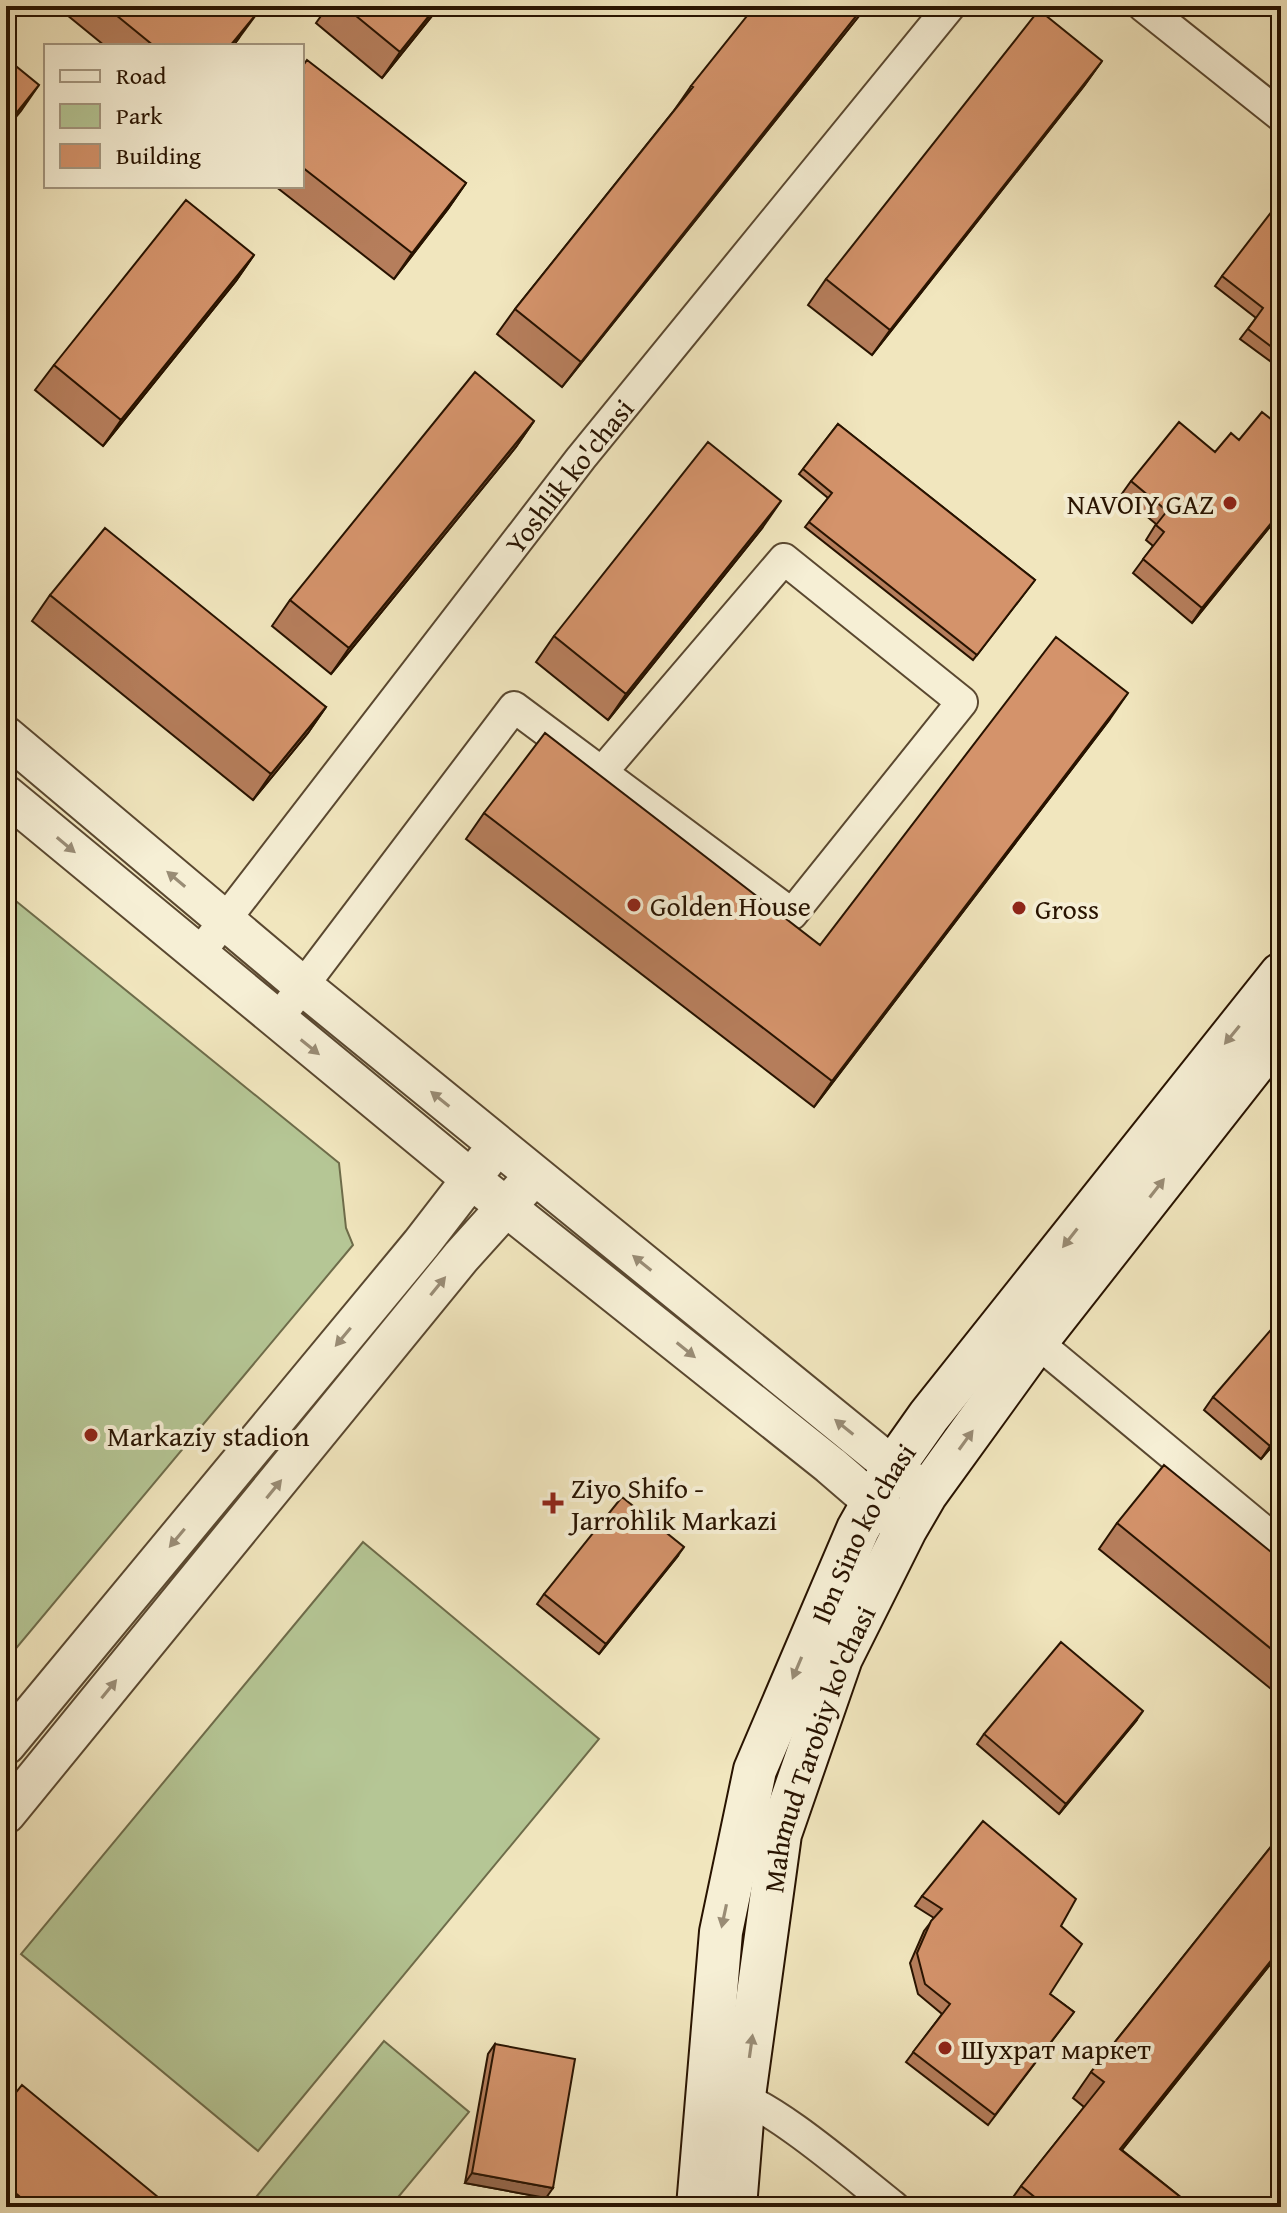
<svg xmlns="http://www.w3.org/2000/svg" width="1287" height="2213" font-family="'Gentium Book Plus',serif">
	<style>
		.green { fill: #b5c695; stroke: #6e6c4a; stroke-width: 2 }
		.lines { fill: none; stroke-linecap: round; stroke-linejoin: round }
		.minor-casing { stroke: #5a4830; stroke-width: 34 }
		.tertiary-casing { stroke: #5a4830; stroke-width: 42 }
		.secondary-casing { stroke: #281300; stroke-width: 46 }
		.minor { stroke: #f6efd5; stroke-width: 30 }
		.tertiary { stroke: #f6efd5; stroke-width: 38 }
		.secondary { stroke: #f6efd5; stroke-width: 42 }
		.wall { fill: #b67e5c; stroke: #281300; stroke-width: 2 }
		.shaded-wall { fill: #94674b; stroke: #281300; stroke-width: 2 }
		.building { fill: #d4936b; stroke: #281300; stroke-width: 2 }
		.oneway { fill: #998c75 }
		.poi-dot { fill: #8f2418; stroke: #f6efd5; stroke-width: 3 }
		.labels { text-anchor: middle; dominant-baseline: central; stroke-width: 8; stroke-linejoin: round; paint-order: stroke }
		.street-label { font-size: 28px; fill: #281300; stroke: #f6efd5 }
		.poi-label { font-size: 28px; fill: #281300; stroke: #f6efd5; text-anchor: start }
	</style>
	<rect width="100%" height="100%" fill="#f1e6be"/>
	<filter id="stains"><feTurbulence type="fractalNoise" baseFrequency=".0025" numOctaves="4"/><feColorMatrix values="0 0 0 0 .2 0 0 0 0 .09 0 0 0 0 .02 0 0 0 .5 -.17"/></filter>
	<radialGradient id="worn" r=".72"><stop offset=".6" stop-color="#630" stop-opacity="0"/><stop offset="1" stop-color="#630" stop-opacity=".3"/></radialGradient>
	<!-- green -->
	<path class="green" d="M 6,893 L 339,1163 L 346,1228 L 353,1245 L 8,1658 L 6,1657 Z
		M 363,1542 L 599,1739 L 258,2151 L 21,1954 Z
		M 384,2041 L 469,2112 L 390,2207 L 248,2207 Z"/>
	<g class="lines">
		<!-- minor casing -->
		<g class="minor-casing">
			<g id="minor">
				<path d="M 1143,6 L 1281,116"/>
				<path id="s1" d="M 198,955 L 581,458 L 950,6"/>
				<path d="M 277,1020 L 514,707 L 792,914 L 962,702 L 784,559 L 602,772"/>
				<path d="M 1021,1329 L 1281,1545"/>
				<path d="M 729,2094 C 768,2100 858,2179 894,2207"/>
			</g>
		</g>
		<!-- tertiary casing -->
		<g class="tertiary-casing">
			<path id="tertiary" d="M 6,736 L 303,986 L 918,1487
				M 6,795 L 471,1179 L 830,1465 L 896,1522
				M 6,1745 L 421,1244 L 485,1161
				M 6,1814 L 461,1257 L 524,1187"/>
		</g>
		<!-- secondary casing -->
		<g class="secondary-casing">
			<g id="secondary">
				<path id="s2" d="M 698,2207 L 721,1932 L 755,1770 L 858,1529 L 893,1467 L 929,1416 L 1281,974"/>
				<path id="s3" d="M 735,2207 L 744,2096 L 780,1834 L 841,1658 L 905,1530 L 926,1494 L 1036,1342 L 1281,1030"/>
			</g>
		</g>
		<!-- minor -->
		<use href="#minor" class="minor"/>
		<!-- tertiary -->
		<use href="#tertiary" class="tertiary"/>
		<!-- secondary -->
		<use href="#secondary" class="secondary"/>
	</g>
	<!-- wall -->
	<path class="wall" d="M 56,6 L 250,6 L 239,38 L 233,46 L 105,46 Z
		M 328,6 L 440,6 L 382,78 L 316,23 Z
		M 867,6 L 562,387 L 497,334 L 515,309 L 673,112 L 691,86 Z
		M 1102,61 L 1084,86 L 872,355 L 808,305 L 826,279 Z
		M 302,67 L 466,183 L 448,209 L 394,279 L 275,186 L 302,186 Z
		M 1281,209 L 1281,358 L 1275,354 L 1270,361 L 1240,339 L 1256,318 L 1215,286 L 1222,276 Z
		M 254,255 L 236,281 L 103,446 L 35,390 L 54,365 Z
		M 534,421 L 516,447 L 331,674 L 272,626 L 290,600 Z
		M 838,424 L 1035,580 L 973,660 L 805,527 L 828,498 L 799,474 Z
		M 1281,427 L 1281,513 L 1192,623 L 1133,573 L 1153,546 L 1146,540 L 1156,524 L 1121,495 L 1131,481 L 1215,452 L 1239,440 Z
		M 763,527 L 608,720 L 536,662 L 554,636 Z
		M 50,595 L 326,707 L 308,733 L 253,800 L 32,621 Z
		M 1110,719 L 814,1107 L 466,839 L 484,813 L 820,945 Z
		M 1213,1397 L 1281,1436 L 1261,1459 L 1204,1410 Z
		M 1117,1523 L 1281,1560 L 1281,1697 L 1099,1549 Z
		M 677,1557 L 599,1654 L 537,1604 L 544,1594 Z
		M 1136,1721 L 1059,1814 L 977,1744 L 984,1734 Z
		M 1281,1834 L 1281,1951 L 1122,2150 L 1193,2207 L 1006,2207 L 1021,2186 L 1084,2107 L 1073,2098 L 1091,2072 Z
		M 922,1896 L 1061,1926 L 1050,1994 L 1074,2012 L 988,2125 L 906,2062 L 942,2014 L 918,1994 L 910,1963 L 924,1931 L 934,1918 L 915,1906 Z
		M 495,2044 L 546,2198 L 465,2183 L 488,2054 Z
		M 6,2105 L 170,2207 L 22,2207 L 6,2193 Z"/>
	<!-- shaded-wall -->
	<path class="shaded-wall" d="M 437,6 L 440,6 L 382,78 L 400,52 Z
		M 864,6 L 867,6 L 562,387 L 581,362 Z
		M 258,12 L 239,38 L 233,46 L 230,46 Z
		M 1102,61 L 1084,86 L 872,355 L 890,330 Z
		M 39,85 L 21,111 L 6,129 L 6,126 Z
		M 466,183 L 448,209 L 394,279 L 412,253 Z
		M 254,255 L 236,281 L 103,446 L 121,420 Z
		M 534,421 L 516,447 L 331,674 L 349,648 Z
		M 781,501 L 763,527 L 608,720 L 626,694 Z
		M 1281,511 L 1281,513 L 1192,623 L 1202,608 Z
		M 1128,693 L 1110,719 L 814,1107 L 832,1081 Z
		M 326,707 L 308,733 L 253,800 L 271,774 Z
		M 1281,1433 L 1281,1436 L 1261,1459 L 1270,1446 Z
		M 684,1547 L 677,1557 L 599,1654 L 606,1644 Z
		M 1143,1711 L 1136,1721 L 1059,1814 L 1066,1804 Z
		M 1281,1948 L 1281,1951 L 1102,2175 L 1120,2149 Z
		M 472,2173 L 553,2188 L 546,2198 L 465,2183 Z"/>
	<!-- building -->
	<path class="building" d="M 105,6 L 250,6 L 258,12 L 230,46 L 154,46 Z
		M 344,6 L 437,6 L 400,52 Z
		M 755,6 L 864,6 L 581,362 L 515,309 L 693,87 L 691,86 Z
		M 1039,10 L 1102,61 L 890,330 L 826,279 Z
		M 6,58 L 39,85 L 6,126 Z
		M 307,60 L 466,183 L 412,253 L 302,167 L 302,67 Z
		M 186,200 L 254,255 L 121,420 L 54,365 Z
		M 1276,206 L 1281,209 L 1281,345 L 1277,351 L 1248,329 L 1263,308 L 1222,276 Z
		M 475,372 L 534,421 L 349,648 L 290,600 Z
		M 1262,412 L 1281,427 L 1281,511 L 1202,608 L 1143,559 L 1164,532 L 1156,525 L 1167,511 L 1131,481 L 1179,422 L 1215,452 L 1231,433 L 1239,440 Z
		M 838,424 L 1035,580 L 977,655 L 809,522 L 832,493 L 803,469 Z
		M 708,442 L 781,501 L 626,694 L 554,636 Z
		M 105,528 L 326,707 L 271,774 L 50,595 Z
		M 1056,637 L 1128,693 L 832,1081 L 484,813 L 545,733 L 820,945 Z
		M 1281,1318 L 1281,1433 L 1270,1446 L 1213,1397 Z
		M 1164,1465 L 1281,1560 L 1281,1657 L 1117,1523 Z
		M 622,1497 L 684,1547 L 606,1644 L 544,1594 Z
		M 1061,1642 L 1143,1711 L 1066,1804 L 984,1734 Z
		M 983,1821 L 1076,1899 L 1061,1926 L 1082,1944 L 1050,1994 L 1074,2012 L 995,2115 L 913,2052 L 950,2004 L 925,1984 L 917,1953 L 931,1921 L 942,1909 L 922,1896 Z
		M 1281,1834 L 1281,1948 L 1120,2149 L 1193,2207 L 1047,2207 L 1021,2186 L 1104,2082 L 1091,2072 Z
		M 495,2044 L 575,2059 L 553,2188 L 472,2173 Z
		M 22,2085 L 170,2207 L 32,2207 L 6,2185 L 6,2105 Z"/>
	<!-- one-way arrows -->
	<defs><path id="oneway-solid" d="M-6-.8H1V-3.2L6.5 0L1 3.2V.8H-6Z" transform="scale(2)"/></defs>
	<g class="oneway">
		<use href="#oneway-solid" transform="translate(66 845) rotate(40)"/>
		<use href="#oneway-solid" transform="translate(176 879) rotate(-140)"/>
		<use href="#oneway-solid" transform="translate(1232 1035) rotate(129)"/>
		<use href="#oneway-solid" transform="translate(310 1047) rotate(39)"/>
		<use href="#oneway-solid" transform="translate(440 1099) rotate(-141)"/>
		<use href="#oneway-solid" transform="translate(1157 1188) rotate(-52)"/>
		<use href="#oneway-solid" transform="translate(1070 1238) rotate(128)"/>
		<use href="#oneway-solid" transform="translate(642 1263) rotate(-141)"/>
		<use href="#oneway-solid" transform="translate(438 1286) rotate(-51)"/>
		<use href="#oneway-solid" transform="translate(343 1337) rotate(130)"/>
		<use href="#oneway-solid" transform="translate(686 1350) rotate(39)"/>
		<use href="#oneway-solid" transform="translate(844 1427) rotate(-141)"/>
		<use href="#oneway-solid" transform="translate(966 1440) rotate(-54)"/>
		<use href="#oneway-solid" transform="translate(274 1489) rotate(-51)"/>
		<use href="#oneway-solid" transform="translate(177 1538) rotate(130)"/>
		<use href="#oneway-solid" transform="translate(797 1668) rotate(113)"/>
		<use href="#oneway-solid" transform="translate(109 1689) rotate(-51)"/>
		<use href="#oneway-solid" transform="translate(724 1916) rotate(102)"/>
		<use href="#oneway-solid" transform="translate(751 2046) rotate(-82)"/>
	</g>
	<!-- markers -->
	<g class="poi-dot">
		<circle cx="1230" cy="503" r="8"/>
		<circle cx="634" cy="905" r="8"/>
		<circle cx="1019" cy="908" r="8"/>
		<circle cx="91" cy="1435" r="8"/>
		<path d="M549 1491h8v8h8v8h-8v8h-8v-8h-8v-8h8z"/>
		<circle cx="945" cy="2048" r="8"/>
	</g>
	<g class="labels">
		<!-- street labels -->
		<g class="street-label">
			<text stroke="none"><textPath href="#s1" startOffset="606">Yoshlik ko'chasi</textPath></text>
			<text stroke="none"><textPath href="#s2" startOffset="702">Ibn Sino ko'chasi</textPath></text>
			<text stroke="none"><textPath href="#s3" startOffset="468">Mahmud Tarobiy ko'chasi</textPath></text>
		</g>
		<!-- poi labels -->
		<g class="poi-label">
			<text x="1214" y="503" text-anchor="end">NAVOIY GAZ</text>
			<text x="650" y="905">Golden House</text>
			<text x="1035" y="908">Gross</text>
			<text x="107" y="1435">Markaziy stadion</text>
			<text x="571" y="1487">Ziyo Shifo -<tspan x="571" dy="32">Jarrohlik Markazi</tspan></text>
			<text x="961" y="2048">Шухрат маркет</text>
		</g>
	</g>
	<!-- margin -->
	<rect width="1287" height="2213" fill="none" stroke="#f1e6be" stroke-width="32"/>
	<rect x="8" y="8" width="1271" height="2197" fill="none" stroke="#281300" stroke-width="4"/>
	<rect x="16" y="16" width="1255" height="2181" fill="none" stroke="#281300" stroke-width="2"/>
	<!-- legend -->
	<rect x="44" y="44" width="260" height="144" fill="#f6efd5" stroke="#a49780" stroke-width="2"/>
	<rect x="60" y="70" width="40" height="12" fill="#f6efd5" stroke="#a49780" stroke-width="2"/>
	<text x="116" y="84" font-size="24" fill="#281300">Road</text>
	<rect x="60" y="104" width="40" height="24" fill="#b5c695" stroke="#a49780" stroke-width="2"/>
	<text x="116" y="124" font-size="24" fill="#281300">Park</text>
	<rect x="60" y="144" width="40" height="24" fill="#d4936b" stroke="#a49780" stroke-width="2"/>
	<text x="116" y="164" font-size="24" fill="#281300">Building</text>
	<rect width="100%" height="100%" filter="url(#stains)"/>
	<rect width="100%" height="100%" fill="url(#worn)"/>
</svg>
